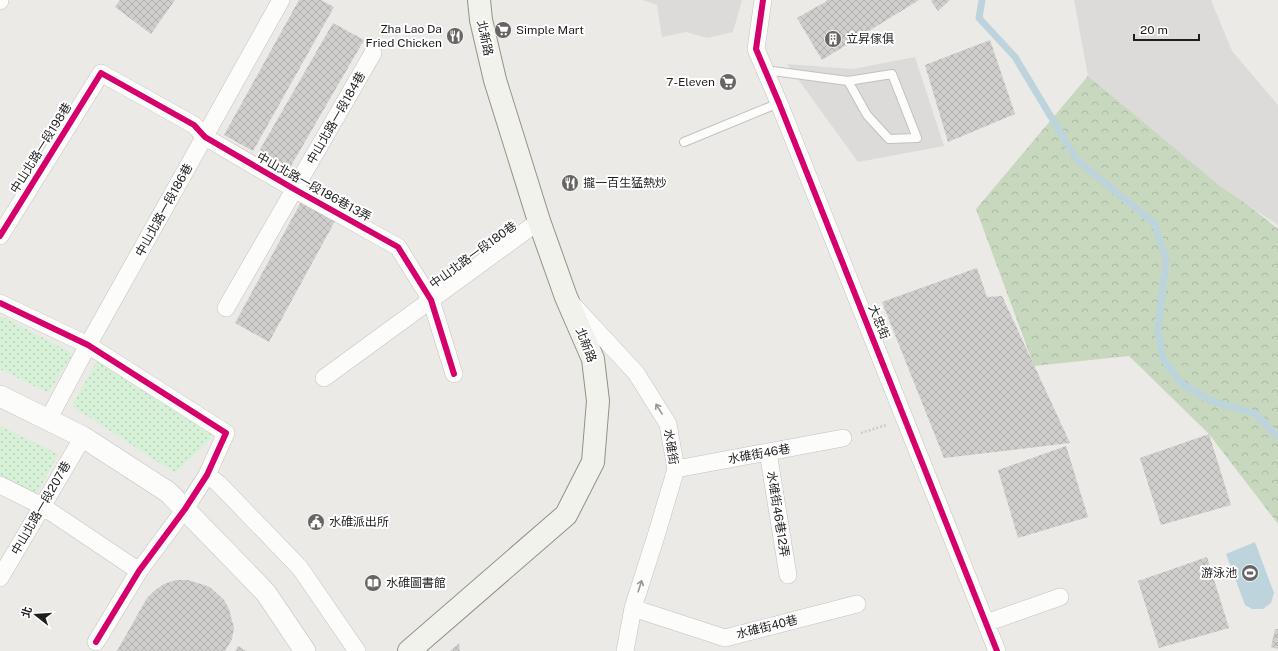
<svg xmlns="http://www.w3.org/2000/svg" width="1278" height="651" font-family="'Public Sans','Noto Sans TC',sans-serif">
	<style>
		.forest { fill: url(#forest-crowns) }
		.park { fill: url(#park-dots) }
		.parking { fill: #dcdbda }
		.water { fill: #bdd4dc }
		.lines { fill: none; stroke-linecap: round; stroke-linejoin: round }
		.stream { stroke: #bdd4dc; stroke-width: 7 }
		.building { fill: url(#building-cross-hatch) }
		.service-casing { stroke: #c2c1bf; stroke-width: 10 }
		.minor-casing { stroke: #c2c1bf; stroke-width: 18 }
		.tertiary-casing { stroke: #c2c1bf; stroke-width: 22 }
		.secondary-casing { stroke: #929381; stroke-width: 24 }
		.path { stroke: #d5c9c7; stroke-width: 2.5; stroke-dasharray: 2 2; stroke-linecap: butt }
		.service { stroke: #fcfcfb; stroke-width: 8 }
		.minor { stroke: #fcfcfb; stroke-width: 17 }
		.tertiary { stroke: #fcfcfb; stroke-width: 21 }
		.secondary { stroke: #f1f2eb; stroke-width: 22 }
		.cycleway-casing { stroke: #fff; stroke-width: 8 }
		.cycleway { stroke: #d6006c; stroke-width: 6 }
		.oneway { stroke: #989898 }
		.labels { text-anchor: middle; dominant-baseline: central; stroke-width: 4; stroke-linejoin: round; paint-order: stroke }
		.poi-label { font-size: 12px; fill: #1e1e1e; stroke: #fff; text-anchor: start }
		.street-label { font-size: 12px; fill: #1e1e1e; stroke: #fff }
	</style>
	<defs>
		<pattern id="forest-crowns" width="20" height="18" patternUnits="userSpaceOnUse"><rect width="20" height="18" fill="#c7d8be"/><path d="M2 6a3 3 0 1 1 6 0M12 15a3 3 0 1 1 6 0" fill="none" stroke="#aab9a3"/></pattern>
		<pattern id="park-dots" width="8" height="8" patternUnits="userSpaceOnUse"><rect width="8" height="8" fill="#d7f0d8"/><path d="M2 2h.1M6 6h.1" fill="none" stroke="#b8cdb9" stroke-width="1.8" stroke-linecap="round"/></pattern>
		<pattern id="building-cross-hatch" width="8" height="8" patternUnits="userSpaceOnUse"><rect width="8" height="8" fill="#d0cecc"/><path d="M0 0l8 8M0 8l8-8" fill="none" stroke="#b2b0af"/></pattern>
	</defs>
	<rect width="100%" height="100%" fill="#eceae7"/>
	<!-- forest -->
	<path class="forest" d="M 1088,76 L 1278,229 L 1278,524 L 1209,434 L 1129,356 L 1034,366 L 976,209 Z"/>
	<!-- park -->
	<path class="park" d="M 0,315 L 73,354 L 48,393 L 0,369 Z
		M 97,361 L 214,436 L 175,473 L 72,406 Z
		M 0,426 L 58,454 L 37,494 L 0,476 Z"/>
	<!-- parking -->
	<path class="parking" d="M 642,0 L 742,0 L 733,32 L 707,38 L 686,32 L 662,37 L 657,5 Z
		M 1074,0 L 1211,0 L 1232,51 L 1278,105 L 1278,225 L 1221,187 L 1088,76 Z
		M 915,57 L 944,146 L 858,162 L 787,64 L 853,69 Z"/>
	<!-- water -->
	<path class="water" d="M 1255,542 L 1274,593 L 1271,603 L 1263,609 L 1252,609 L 1245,605 L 1226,554 Z"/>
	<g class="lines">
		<!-- stream -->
		<path class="stream" d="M 982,0 L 979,18 L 1015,57 L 1077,160 L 1154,223 L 1166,258 L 1158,331 L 1163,359 L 1180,382 L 1208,400 L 1256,414 L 1278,437"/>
	</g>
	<!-- building -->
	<path class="building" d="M 120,0 L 175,0 L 151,34 L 115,7 Z
		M 299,0 L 321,0 L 334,7 L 253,151 L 224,135 Z
		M 826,0 L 919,0 L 822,60 L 797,18 L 827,1 Z
		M 932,0 L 950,0 L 938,11 L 931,1 Z
		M 333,23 L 364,40 L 288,171 L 258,153 Z
		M 990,40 L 1015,114 L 948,142 L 925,65 Z
		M 301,202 L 335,221 L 269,342 L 235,323 Z
		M 977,268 L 987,297 L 1002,296 L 1070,443 L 944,458 L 882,302 Z
		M 1209,434 L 1231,505 L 1161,525 L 1140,458 Z
		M 1066,446 L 1088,517 L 1018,538 L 998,470 Z
		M 1207,557 L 1229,628 L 1159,648 L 1138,581 Z
		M 176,580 L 188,580 L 210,587 L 224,600 L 229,609 L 234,628 L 232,639 L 225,651 L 117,651 L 147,598 L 155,590 L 164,584 Z
		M 1275,629 L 1278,629 L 1278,649 L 1271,647 Z
		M 459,643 L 460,651 L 450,651 Z
		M 238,646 L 246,651 L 235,651 Z"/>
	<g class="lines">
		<!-- service casing -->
		<g class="service-casing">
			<path id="service" d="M 765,70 L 848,81 L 892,74 L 917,138 L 889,139 L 867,115 L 848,81
				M 684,142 L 779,103"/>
		</g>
		<!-- minor casing -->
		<g class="minor-casing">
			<path id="minor" d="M 763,0 L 756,49 L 779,103 L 997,651
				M 0,1 L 0,0
				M 0,236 L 101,73 L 194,125 L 205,137 L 294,189 L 398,247 L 431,300 L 454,374
				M 0,303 L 88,345 L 226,433 L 207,475 L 185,509 L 139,571 L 96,642
				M 573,305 L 636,373 L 668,424 L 676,469 L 656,536 L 633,608 L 625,651
				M 226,308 L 373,53
				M 324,378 L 539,221
				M 48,420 L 88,345 L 281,0
				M 768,452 L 788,575
				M 676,469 L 843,438
				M 207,475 L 218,483 L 300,568 L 357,651
				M 0,485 L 42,506 L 139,571
				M 0,578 L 83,437
				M 633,608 L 725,638 L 857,604
				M 986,623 L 1060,597"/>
		</g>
		<!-- tertiary casing -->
		<g class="tertiary-casing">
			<path id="tertiary" d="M 0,396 L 83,437 L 168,492 L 266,593 L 305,651"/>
		</g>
		<!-- secondary casing -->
		<g class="secondary-casing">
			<path id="secondary" d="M 409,651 L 566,515 L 593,462 L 598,401 L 593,359 L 566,297 L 539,221 L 495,80 L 481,20 L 479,0"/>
		</g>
		<!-- path -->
		<path class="path" d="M 861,433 L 886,425"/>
		<!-- service -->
		<use href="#service" class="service"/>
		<!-- minor -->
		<use href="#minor" class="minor"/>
		<!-- tertiary -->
		<use href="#tertiary" class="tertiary"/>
		<!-- secondary -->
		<use href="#secondary" class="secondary"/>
		<!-- cycleway casing -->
		<g class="cycleway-casing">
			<path id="cycleway" d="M 763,0 L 756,49 L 779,103 L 997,651
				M 0,236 L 101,73 L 194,125 L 205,137 L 294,189 L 398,247 L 431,300 L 454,374
				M 0,303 L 88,345 L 226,433 L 207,475 L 185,509 L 139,571 L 96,642"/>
		</g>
		<!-- cycleway -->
		<use href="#cycleway" class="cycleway"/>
	</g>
	<!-- one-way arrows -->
	<defs><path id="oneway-shaft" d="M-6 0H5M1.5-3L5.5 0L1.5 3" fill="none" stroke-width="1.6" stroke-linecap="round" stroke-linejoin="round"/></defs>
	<g class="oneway">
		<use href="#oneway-shaft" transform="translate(659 409) rotate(-122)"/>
		<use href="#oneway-shaft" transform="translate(640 586) rotate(-72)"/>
	</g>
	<!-- icons -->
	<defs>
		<g id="supermarket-disc" transform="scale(0.9)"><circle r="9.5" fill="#666564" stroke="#fff"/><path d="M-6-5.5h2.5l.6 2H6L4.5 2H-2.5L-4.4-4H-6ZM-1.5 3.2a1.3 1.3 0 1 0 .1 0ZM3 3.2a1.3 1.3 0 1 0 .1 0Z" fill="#fff"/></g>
		<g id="restaurant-disc" transform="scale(0.9)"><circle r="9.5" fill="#666564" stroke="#fff"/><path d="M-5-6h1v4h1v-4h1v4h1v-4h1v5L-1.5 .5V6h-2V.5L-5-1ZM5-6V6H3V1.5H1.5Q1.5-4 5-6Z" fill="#fff"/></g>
		<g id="building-disc" transform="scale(0.9)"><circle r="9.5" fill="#666564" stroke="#fff"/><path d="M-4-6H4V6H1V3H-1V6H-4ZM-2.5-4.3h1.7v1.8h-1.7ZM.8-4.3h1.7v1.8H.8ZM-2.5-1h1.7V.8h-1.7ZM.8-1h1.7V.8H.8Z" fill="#fff"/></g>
		<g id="civic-disc" transform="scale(0.9)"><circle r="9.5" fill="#666564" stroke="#fff"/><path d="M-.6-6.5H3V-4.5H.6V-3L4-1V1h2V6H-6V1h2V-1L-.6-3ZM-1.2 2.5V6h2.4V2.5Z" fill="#fff"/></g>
		<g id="stadium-disc" transform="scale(0.9)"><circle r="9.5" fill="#666564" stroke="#fff"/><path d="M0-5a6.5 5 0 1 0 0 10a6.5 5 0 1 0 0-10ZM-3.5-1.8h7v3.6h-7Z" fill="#fff"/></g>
		<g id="library-disc" transform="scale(0.9)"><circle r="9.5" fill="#666564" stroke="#fff"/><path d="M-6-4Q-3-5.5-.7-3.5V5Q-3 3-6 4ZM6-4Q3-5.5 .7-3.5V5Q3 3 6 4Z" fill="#fff"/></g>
	</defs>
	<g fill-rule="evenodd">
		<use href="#supermarket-disc" x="503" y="30"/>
		<use href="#restaurant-disc" x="455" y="36"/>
		<use href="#building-disc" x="833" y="39"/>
		<use href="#supermarket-disc" x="728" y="82"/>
		<use href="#restaurant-disc" x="570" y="183"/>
		<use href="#civic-disc" x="316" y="522"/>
		<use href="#stadium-disc" x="1250" y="573"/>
		<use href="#library-disc" x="373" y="583"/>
	</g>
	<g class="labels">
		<!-- poi labels -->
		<g class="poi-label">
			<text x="442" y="29" text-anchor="end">Zha Lao Da<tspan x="442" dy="14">Fried Chicken</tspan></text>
			<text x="516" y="30">Simple Mart</text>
			<text x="846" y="39">立昇傢俱</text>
			<text x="715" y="82" text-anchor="end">7-Eleven</text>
			<text x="583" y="183">攏一百生猛熱炒</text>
			<text x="329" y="522">水碓派出所</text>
			<text x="1237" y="573" text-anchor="end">游泳池</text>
			<text x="386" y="583">水碓圖書館</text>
		</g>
		<!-- street labels -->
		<g class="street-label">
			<text transform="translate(485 38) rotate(78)">北新路</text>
			<text transform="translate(336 118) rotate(-60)">中山北路一段184巷</text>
			<text transform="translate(41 148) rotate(-58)">中山北路一段198巷</text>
			<text transform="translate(314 187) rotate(29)">中山北路一段186巷13弄</text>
			<text transform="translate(164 210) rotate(-61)">中山北路一段186巷</text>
			<text transform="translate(473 255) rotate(-36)">中山北路一段180巷</text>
			<text transform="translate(879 322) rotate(68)">大忠街</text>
			<text transform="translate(586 345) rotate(69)">北新路</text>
			<text transform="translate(671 447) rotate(81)">水碓街</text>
			<text transform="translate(759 454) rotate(-10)">水碓街46巷</text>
			<text transform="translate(41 508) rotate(-60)">中山北路一段207巷</text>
			<text transform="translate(778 514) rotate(81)">水碓街46巷12弄</text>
			<text transform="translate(767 627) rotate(-14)">水碓街40巷</text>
		</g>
	</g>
	<!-- north arrow -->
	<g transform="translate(36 615) rotate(287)" stroke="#ffffff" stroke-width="3" paint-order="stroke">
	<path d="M0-3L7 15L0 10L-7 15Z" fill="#1e1e1e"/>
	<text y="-6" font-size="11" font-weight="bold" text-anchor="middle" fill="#1e1e1e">北</text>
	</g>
	<!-- scale -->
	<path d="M1134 34v6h65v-6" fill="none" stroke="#1e1e1e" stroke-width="2"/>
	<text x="1140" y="34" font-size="12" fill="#1e1e1e" stroke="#ffffff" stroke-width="3" paint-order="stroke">20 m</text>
</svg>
